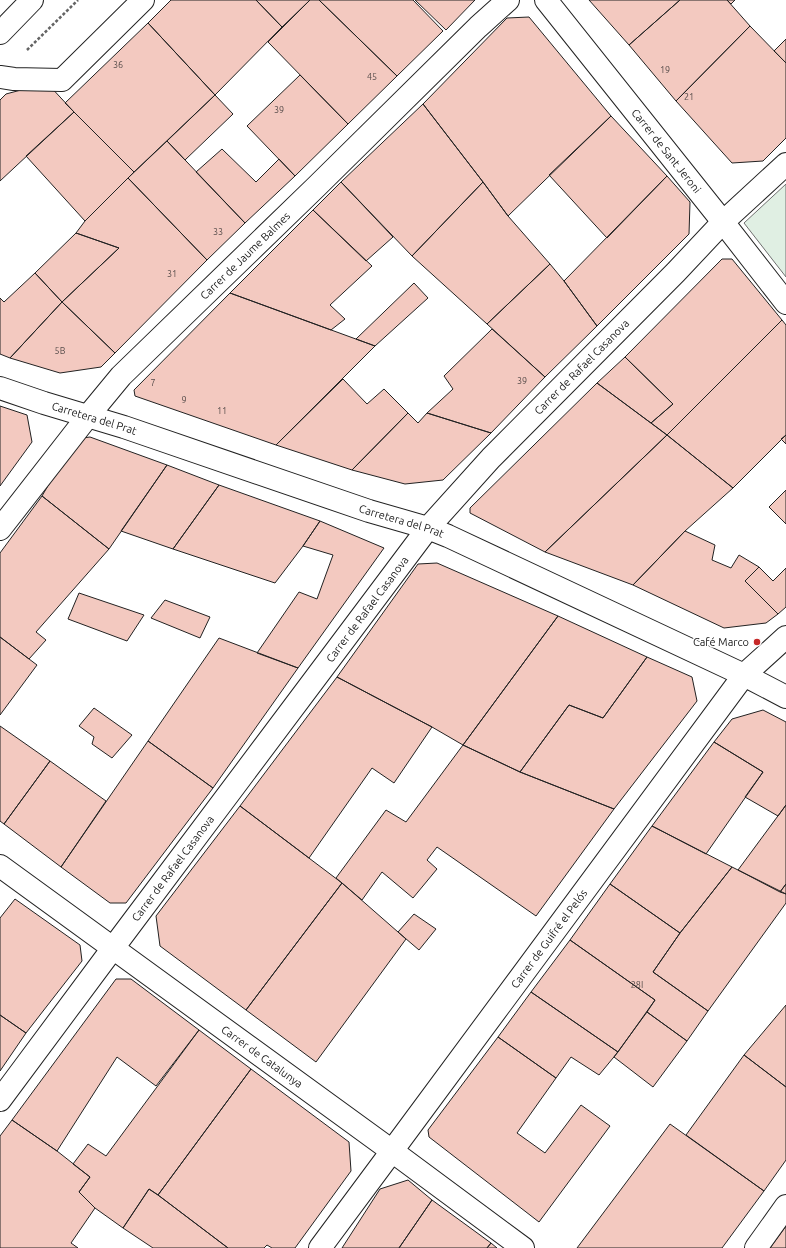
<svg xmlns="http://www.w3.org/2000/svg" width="786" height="1248" font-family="Ubuntu,sans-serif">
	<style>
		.green { fill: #e0efe3; stroke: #6f6f6f }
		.building { fill: #f3c9c0; stroke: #222 }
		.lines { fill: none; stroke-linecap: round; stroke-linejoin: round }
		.pedestrian-casing { stroke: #222; stroke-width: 24 }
		.minor-casing { stroke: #222; stroke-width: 24 }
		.tertiary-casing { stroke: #222; stroke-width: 24 }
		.path { stroke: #646464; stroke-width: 2.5; stroke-dasharray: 3 2; stroke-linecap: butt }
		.pedestrian { stroke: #fff; stroke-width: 22 }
		.minor { stroke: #fff; stroke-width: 22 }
		.tertiary { stroke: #fff; stroke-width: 22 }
		.poi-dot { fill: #c62828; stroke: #fff; stroke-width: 1.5 }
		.labels { text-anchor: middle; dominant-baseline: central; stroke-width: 3; stroke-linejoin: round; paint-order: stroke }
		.number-label { font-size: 9px; fill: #564c4a }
		.street-label { font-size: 11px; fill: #222; stroke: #fff }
		.poi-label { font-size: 11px; fill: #222; stroke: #fff; text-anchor: end }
	</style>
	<rect width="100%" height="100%" fill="#fff"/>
	<!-- green -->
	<path class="green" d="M 786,184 L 786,277 L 744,223 Z"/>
	<!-- building -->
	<path class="building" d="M 171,0 L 256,0 L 282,27 L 215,95 L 148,23 Z
		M 256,0 L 310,0 L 282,27 Z
		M 310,0 L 319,0 L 397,76 L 348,124 L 268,42 Z
		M 319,0 L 413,0 L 443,31 L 397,76 Z
		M 415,0 L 475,0 L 446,30 Z
		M 589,0 L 680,0 L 629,45 Z
		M 680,0 L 727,0 L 750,26 L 676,101 L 629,45 Z
		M 727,0 L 735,0 L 731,4 Z
		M 529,17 L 611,116 L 508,216 L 483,182 L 423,104 L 507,18 Z
		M 148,23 L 215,95 L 134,172 L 65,103 Z
		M 750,26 L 786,63 L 786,138 L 763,161 L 732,163 L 676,101 Z
		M 786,39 L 786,63 L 774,51 Z
		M 300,75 L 348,124 L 295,176 L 247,126 Z
		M 47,83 L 74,112 L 0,181 L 0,100 L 6,94 Z
		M 215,95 L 233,114 L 185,160 L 167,141 Z
		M 423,104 L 483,182 L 412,256 L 341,182 Z
		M 74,112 L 134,172 L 85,221 L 26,156 Z
		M 611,116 L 667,176 L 607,238 L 549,175 Z
		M 167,141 L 245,223 L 207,260 L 128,178 Z
		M 222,149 L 256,182 L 279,159 L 295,176 L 245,223 L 196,172 Z
		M 667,176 L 690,202 L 689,234 L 597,326 L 564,281 Z
		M 128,178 L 207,260 L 115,353 L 62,302 L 119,248 L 76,233 L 85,221 Z
		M 341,182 L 393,237 L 366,261 L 313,210 Z
		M 483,182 L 508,216 L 550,264 L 487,324 L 412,256 Z
		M 313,210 L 372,266 L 330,305 L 345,319 L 331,330 L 230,293 Z
		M 76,233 L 119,248 L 62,302 L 35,273 Z
		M 722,259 L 732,259 L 782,320 L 667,435 L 651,423 L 673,404 L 625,357 Z
		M 550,264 L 564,281 L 597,326 L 545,377 L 487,324 Z
		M 35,273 L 62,302 L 10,358 L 0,354 L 0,298 L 4,302 Z
		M 414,283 L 428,298 L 375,346 L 356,339 Z
		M 230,293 L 375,346 L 276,445 L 135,396 L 134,390 Z
		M 62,302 L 115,353 L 101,367 L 60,373 L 10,358 Z
		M 782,320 L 786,325 L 786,435 L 733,488 L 667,435 Z
		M 492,329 L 545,377 L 491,433 L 427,413 L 453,389 L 444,376 Z
		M 625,357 L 673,404 L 651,423 L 597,383 Z
		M 343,379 L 367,404 L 384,389 L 408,413 L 352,470 L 276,445 Z
		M 597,383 L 667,435 L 545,552 L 470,513 L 470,508 Z
		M 0,406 L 27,415 L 32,442 L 0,486 Z
		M 408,413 L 418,423 L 427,413 L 491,433 L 443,480 L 405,484 L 352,470 Z
		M 667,435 L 733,488 L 685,531 L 633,585 L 545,552 Z
		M 786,435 L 786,444 L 781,439 Z
		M 90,437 L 167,465 L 109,549 L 42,496 L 75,439 Z
		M 167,465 L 219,485 L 173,549 L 121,531 Z
		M 219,485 L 320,521 L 303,546 L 275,583 L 173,549 Z
		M 786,490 L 786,524 L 769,507 Z
		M 42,496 L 109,549 L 36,632 L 46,640 L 29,659 L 0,637 L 0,553 Z
		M 320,521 L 384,548 L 298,668 L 257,653 L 299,592 L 317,599 L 333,555 L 303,546 Z
		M 685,531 L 715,545 L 712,560 L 731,568 L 739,555 L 759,567 L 745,581 L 778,614 L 766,623 L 724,628 L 633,585 Z
		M 437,563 L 558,616 L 463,745 L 432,727 L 337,677 L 418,564 Z
		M 759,567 L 773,581 L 786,568 L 786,607 L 778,614 L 745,581 Z
		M 79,593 L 144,615 L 127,641 L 68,619 Z
		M 165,600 L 210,617 L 200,638 L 151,618 Z
		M 558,616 L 647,657 L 603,718 L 569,705 L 520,772 L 463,745 Z
		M 0,637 L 37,665 L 0,715 Z
		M 219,638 L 298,668 L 213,788 L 148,741 Z
		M 647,657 L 692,677 L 697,701 L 614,809 L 520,772 L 569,705 L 603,718 Z
		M 337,677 L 432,727 L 394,783 L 372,768 L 309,858 L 240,806 Z
		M 94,708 L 132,735 L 112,758 L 92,744 L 94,737 L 79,726 Z
		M 763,710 L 786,722 L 786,805 L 778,816 L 745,797 L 763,772 L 714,742 L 732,719 Z
		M 0,726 L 50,761 L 4,824 L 0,821 Z
		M 148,741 L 213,788 L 126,903 L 110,903 L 61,867 Z
		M 714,742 L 763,772 L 706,854 L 652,826 Z
		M 463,745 L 520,772 L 614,809 L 536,916 L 437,847 L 427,860 L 437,869 L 413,898 L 382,872 L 362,900 L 336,878 L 386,810 L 406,822 Z
		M 50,761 L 106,801 L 61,867 L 4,824 Z
		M 786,805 L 786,884 L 780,892 L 738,870 Z
		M 240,806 L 342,883 L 246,1010 L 160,946 L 156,916 Z
		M 652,826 L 732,867 L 680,933 L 610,884 Z
		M 732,867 L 786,894 L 786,903 L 708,1011 L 653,972 L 680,933 Z
		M 342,883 L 406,939 L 316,1062 L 246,1010 Z
		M 610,884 L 680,933 L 653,972 L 708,1011 L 687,1041 L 647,1012 L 655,1000 L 570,940 Z
		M 786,884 L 786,894 L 780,892 Z
		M 15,899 L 80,945 L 82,961 L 26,1033 L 0,1015 L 0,918 Z
		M 414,914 L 436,929 L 419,950 L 398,932 Z
		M 570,940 L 655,1000 L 618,1052 L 531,992 Z
		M 116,979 L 131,979 L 199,1030 L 156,1086 L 117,1057 L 57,1151 L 12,1120 Z
		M 531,992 L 618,1052 L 599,1075 L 571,1057 L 556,1078 L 498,1037 Z
		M 786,1005 L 786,1087 L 744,1055 Z
		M 647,1012 L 687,1041 L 653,1087 L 614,1057 Z
		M 0,1015 L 26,1033 L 0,1071 Z
		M 199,1030 L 251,1069 L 158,1195 L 149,1189 L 123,1228 L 95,1208 L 79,1192 L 90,1177 L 73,1164 L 88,1144 L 106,1156 Z
		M 498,1037 L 556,1078 L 517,1133 L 545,1153 L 581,1105 L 610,1126 L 539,1222 L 429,1137 L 428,1130 Z
		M 744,1055 L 786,1087 L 786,1160 L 764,1191 L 686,1135 Z
		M 251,1069 L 349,1142 L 351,1171 L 295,1248 L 272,1248 L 267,1245 L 264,1248 L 228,1248 L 158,1195 Z
		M 12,1120 L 57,1151 L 90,1177 L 79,1192 L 95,1208 L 71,1243 L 78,1248 L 0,1248 L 0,1136 Z
		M 670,1124 L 764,1191 L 722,1248 L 577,1248 Z
		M 408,1180 L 432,1200 L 399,1248 L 342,1248 L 380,1189 Z
		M 149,1189 L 158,1195 L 228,1248 L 153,1248 L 123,1228 Z
		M 432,1200 L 491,1243 L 487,1248 L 399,1248 Z
		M 786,1226 L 786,1248 L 770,1248 Z
		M 491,1243 L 497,1248 L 487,1248 Z"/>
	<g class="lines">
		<!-- pedestrian casing -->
		<g class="pedestrian-casing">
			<g id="pedestrian">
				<path id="s1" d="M 546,0 L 723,222 L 786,303"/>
				<path id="s2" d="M 392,1151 L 744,675 L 786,637"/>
			</g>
		</g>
		<!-- minor casing -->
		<g class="minor-casing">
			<g id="minor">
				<path d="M 0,77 L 14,79 L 62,80 L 143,0"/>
				<path id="s3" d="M 0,388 L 44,403 L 124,427 L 369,511 L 428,528 L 448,536 L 744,675 L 786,697"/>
				<path id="s4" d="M 0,529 L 88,416 L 121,376 L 317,186 L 478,27 L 508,0"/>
				<path id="s5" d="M 0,866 L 392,1151 L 523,1248"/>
				<path id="s6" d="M 0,1100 L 113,948 L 428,528 L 491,458 L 676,272 L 723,222 L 786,164"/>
				<path d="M 320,1248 L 392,1151"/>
				<path d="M 756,1248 L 786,1206"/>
			</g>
		</g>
		<!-- tertiary casing -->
		<g class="tertiary-casing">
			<path id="tertiary" d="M 0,33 L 32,0"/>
		</g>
		<!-- path -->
		<path class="path" d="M 27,50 L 78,0"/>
		<!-- pedestrian -->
		<use href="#pedestrian" class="pedestrian"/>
		<!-- minor -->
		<use href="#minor" class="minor"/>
		<!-- tertiary -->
		<use href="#tertiary" class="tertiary"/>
	</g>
	<!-- markers -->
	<circle class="poi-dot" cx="757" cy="642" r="4"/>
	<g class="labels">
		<!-- number labels -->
		<g class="number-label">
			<text x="118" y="65">36</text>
			<text x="665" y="70">19</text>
			<text x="372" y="77">45</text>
			<text x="689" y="97">21</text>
			<text x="279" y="110">39</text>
			<text x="218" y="232">33</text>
			<text x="172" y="274">31</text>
			<text x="60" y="351">5B</text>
			<text x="522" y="381">39</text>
			<text x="153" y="383">7</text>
			<text x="184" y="400">9</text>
			<text x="222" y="411">11</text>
			<text x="637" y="985">28I</text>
		</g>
		<!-- street labels -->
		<g class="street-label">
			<text stroke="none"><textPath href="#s1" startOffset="193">Carrer de Sant Jeroni</textPath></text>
			<text stroke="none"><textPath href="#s4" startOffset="368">Carrer de Jaume Balmes</textPath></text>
			<text stroke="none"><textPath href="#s6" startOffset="937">Carrer de Rafael Casanova</textPath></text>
			<text stroke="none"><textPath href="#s3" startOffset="99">Carretera del Prat</textPath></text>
			<text stroke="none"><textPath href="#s3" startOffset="423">Carretera del Prat</textPath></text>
			<text stroke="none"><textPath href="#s6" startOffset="613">Carrer de Rafael Casanova</textPath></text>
			<text stroke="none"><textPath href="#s6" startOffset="289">Carrer de Rafael Casanova</textPath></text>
			<text stroke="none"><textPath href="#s2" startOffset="264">Carrer de Guifré el Pelós</textPath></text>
			<text stroke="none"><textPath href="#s5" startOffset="324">Carrer de Catalunya</textPath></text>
		</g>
		<!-- poi labels -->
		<g class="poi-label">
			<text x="749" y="642">Café Marco</text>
		</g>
	</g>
</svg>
